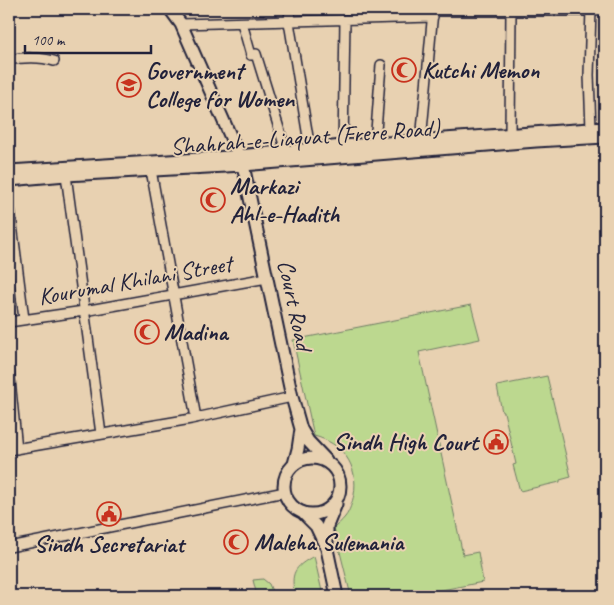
<svg xmlns="http://www.w3.org/2000/svg" width="614" height="605" font-family="Caveat,sans-serif">
	<style>
		.green { fill: #bcd88f; stroke: #6f7d65 }
		.lines { fill: none; stroke-linecap: round; stroke-linejoin: round }
		.minor-casing { stroke: #22223b; stroke-width: 12 }
		.major-casing { stroke: #22223b; stroke-width: 15 }
		.minor { stroke: #e8d1b1; stroke-width: 9 }
		.major { stroke: #e8d1b1; stroke-width: 11 }
		.labels { text-anchor: middle; dominant-baseline: central; stroke-width: 4; stroke-linejoin: round; paint-order: stroke }
		.poi-label { font-size: 24px; font-weight: bold; fill: #22223b; stroke: #e8d1b1; text-anchor: start }
		.street-label { font-size: 24px; fill: #22223b; stroke: #e8d1b1 }
	</style>
	<rect width="100%" height="100%" fill="#e8d1b1"/>
	<filter id="ink" filterUnits="userSpaceOnUse"><feTurbulence type="fractalNoise" baseFrequency=".02" numOctaves="2"/><feDisplacementMap in="SourceGraphic" scale="10" xChannelSelector="R" yChannelSelector="G"/><feConvolveMatrix kernelMatrix="1 2 1 2 8 2 1 2 1" color-interpolation-filters="sRGB"/></filter>
	<g filter="url(#ink)">
		<!-- green -->
		<path class="green" d="M 471,305 L 480,339 L 419,352 L 463,555 L 478,552 L 483,582 L 411,596 L 351,596 L 334,528 C 338,524 342,521 345,517 C 350,511 352,502 354,495 C 359,465 342,443 314,436 L 293,340 Z
			M 547,376 L 571,477 L 560,480 L 560,482 L 520,491 L 513,465 L 516,464 L 504,412 L 502,412 L 497,386 Z
			M 314,556 L 323,596 L 295,596 C 290,573 294,567 314,556 Z
			M 263,579 L 269,584 L 274,596 L 257,596 L 253,580 Z"/>
		<g class="lines">
			<!-- minor casing -->
			<g class="minor-casing">
				<path id="minor" d="M 290,9 L 289,22 L 310,149
					M 433,11 L 605,11
					M 242,23 L 251,55 L 256,54 L 286,151
					M 181,24 L 433,17
					M 9,60 C 23,57 41,57 54,61
					M 591,129 L 589,75 L 591,9
					M 510,134 L 511,9
					M 421,141 L 433,11
					M 375,144 L 381,65
					M 343,146 L 345,20
					M 151,170 L 196,418
					M 66,175 L 101,434
					M 9,201 L 24,319
					M 9,322 L 84,311 L 267,278
					M 9,370 L 17,449
					M 9,450 L 191,419 L 292,397
					M 9,547 L 285,492"/>
			</g>
			<!-- major casing -->
			<g class="major-casing">
				<path id="major" d="M 170,9 L 181,24 L 243,165 L 292,397 L 301,429 L 298,449 L 294,464
					M 9,171 L 216,158 L 343,146 L 605,128
					M 9,180 L 66,175 L 243,165 L 536,141 L 605,137
					M 301,429 L 308,441 L 326,460
					M284 486a28 28 0 1 1 56 0a28 28 0 1 1-56 0Z
					M 336,504 L 327,526 L 327,549 L 337,596
					M 302,512 L 316,526 L 325,545"/>
			</g>
			<!-- minor -->
			<use href="#minor" class="minor"/>
			<!-- major -->
			<use href="#major" class="major"/>
		</g>
	</g>
	<!-- icons -->
	<defs>
		<g id="mosque-ring" transform="scale(1.25)"><circle r="9.5" fill="#e8d1b1" stroke="#c8321e" stroke-width="1.5"/><path d="M3.5-4.9A6 6 0 1 0 3.5 4.9A5 5 0 1 1 3.5-4.9Z" fill="#c8321e"/></g>
		<g id="university-ring" transform="scale(1.25)"><circle r="9.5" fill="#e8d1b1" stroke="#c8321e" stroke-width="1.5"/><path d="M0-5L7-2L0 1L-7-2ZM-4 1L0 2.5L4 1V4Q0 6-4 4Z" fill="#c8321e"/></g>
		<g id="civic-ring" transform="scale(1.25)"><circle r="9.5" fill="#e8d1b1" stroke="#c8321e" stroke-width="1.5"/><path d="M-.6-6.5H3V-4.5H.6V-3L4-1V1h2V6H-6V1h2V-1L-.6-3ZM-1.2 2.5V6h2.4V2.5Z" fill="#c8321e"/></g>
	</defs>
	<g fill-rule="evenodd">
		<use href="#mosque-ring" x="404" y="70"/>
		<use href="#university-ring" x="129" y="85"/>
		<use href="#mosque-ring" x="213" y="200"/>
		<use href="#mosque-ring" x="147" y="332"/>
		<use href="#civic-ring" x="496" y="442"/>
		<use href="#civic-ring" x="109" y="514"/>
		<use href="#mosque-ring" x="236" y="542"/>
	</g>
	<g class="labels">
		<!-- poi labels -->
		<g class="poi-label">
			<text x="422" y="70">Kutchi Memon</text>
			<text x="146" y="71">Government<tspan x="146" dy="28">College for Women</tspan></text>
			<text x="230" y="186">Markazi<tspan x="230" dy="28">Ahl-e-Hadith</tspan></text>
			<text x="164" y="332">Madina</text>
			<text x="478" y="442" text-anchor="end">Sindh High Court</text>
			<text x="254" y="542">Maleha Sulemania</text>
			<text x="109" y="544" text-anchor="middle">Sindh Secretariat</text>
		</g>
		<!-- street labels -->
		<g class="street-label">
			<text transform="translate(305 137) rotate(-4)">Shahrah-e-Liaquat (Frere Road)</text>
			<text transform="translate(135 280) rotate(-10)">Kourumal Khilani Street</text>
			<text transform="translate(295 305) rotate(78)">Court Road</text>
		</g>
	</g>
	<!-- margin -->
	<rect width="614" height="605" fill="none" stroke="#e8d1b1" stroke-width="30"/>
	<rect x="15" y="15" width="584" height="575" fill="none" stroke="#22223b" stroke-width="2" filter="url(#ink)"/>
	<!-- scale -->
	<path d="M25 45v8h126v-8" fill="none" stroke="#22223b" stroke-width="2.5"/>
	<text x="32" y="45" font-size="15" fill="#22223b" stroke="#e8d1b1" stroke-width="4" paint-order="stroke">100 m</text>
</svg>
